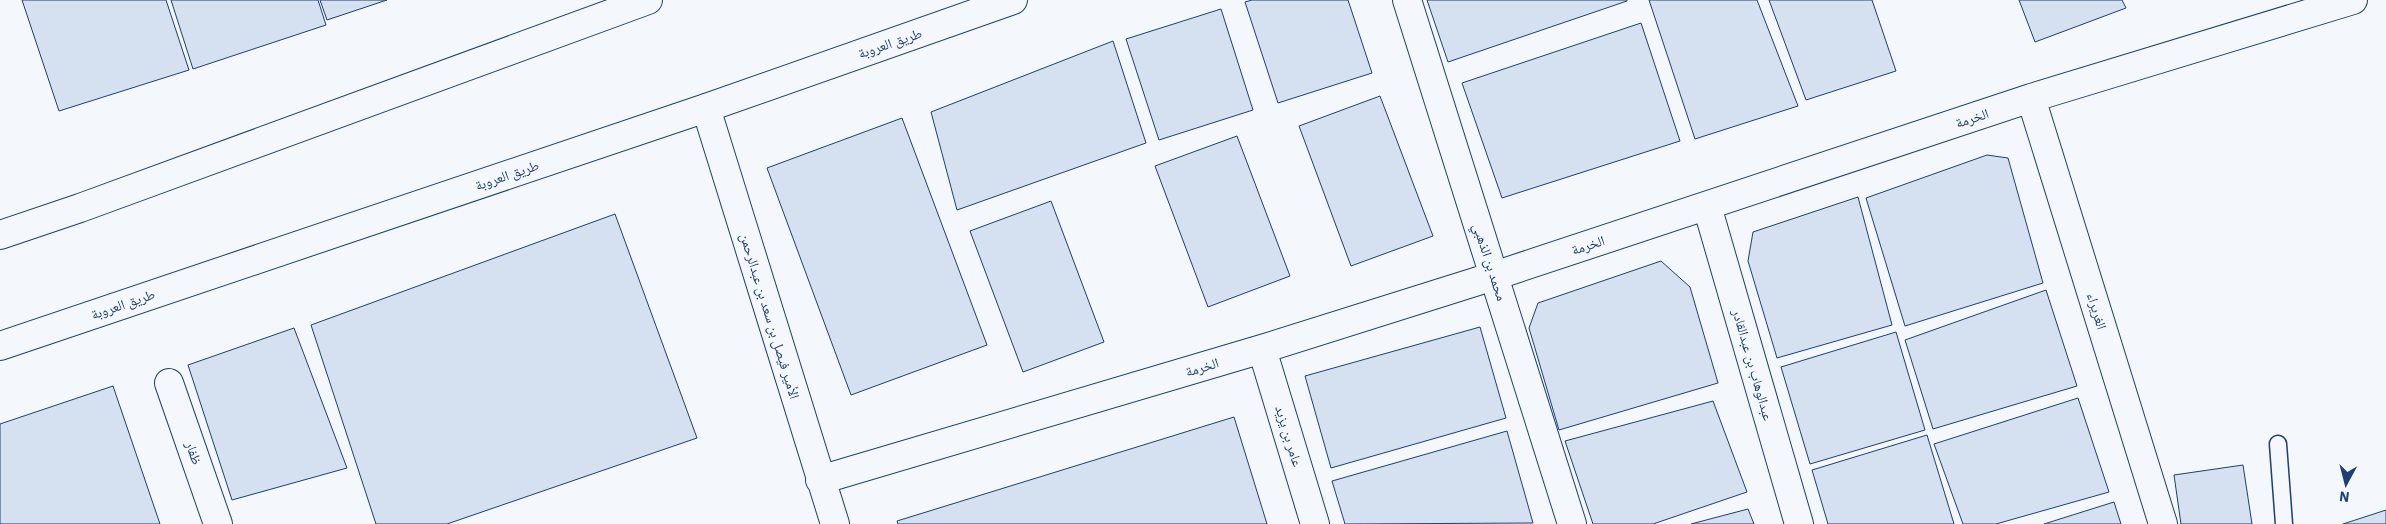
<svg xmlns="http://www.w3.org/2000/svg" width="2386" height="524" font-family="'IBM Plex Sans','Noto Naskh Arabic',sans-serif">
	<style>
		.building { fill: #d5e0f0; stroke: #1d3f73 }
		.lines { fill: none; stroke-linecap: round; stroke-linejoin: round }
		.service-casing { stroke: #1d3f73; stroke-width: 19 }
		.minor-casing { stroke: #1d3f73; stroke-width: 30 }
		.primary-casing { stroke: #1d3f73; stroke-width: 30 }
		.service { stroke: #f4f7fb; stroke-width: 16 }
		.minor { stroke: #f4f7fb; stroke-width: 28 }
		.primary { stroke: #f4f7fb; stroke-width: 28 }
		.labels { text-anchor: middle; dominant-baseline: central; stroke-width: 4; stroke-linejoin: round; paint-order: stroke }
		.street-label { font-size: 14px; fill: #1d3f73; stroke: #f4f7fb }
	</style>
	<rect width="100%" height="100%" fill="#f4f7fb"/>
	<!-- building -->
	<path class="building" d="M 22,0 L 166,0 L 189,70 L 59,111 Z
		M 171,0 L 318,0 L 326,25 L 193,69 Z
		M 320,0 L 387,0 L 327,20 Z
		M 1252,0 L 1348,0 L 1372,73 L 1278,103 L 1245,2 Z
		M 1427,0 L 1627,0 L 1627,1 L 1448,62 Z
		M 1649,0 L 1757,0 L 1798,106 L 1695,139 Z
		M 1769,0 L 1872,0 L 1896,71 L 1806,100 Z
		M 2019,0 L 2122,0 L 2126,8 L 2035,42 Z
		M 1221,9 L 1253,110 L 1159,140 L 1126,39 Z
		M 1641,23 L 1680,141 L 1502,198 L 1462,83 Z
		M 1113,41 L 1146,143 L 957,210 L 931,112 Z
		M 1380,96 L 1433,236 L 1351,266 L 1299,126 Z
		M 902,118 L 987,345 L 851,395 L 767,168 Z
		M 1237,136 L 1290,276 L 1208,307 L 1155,166 Z
		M 1987,155 L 2008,158 L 2043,283 L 1905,326 L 1866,198 Z
		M 1858,197 L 1892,325 L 1777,358 L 1748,261 L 1753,232 Z
		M 1051,201 L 1104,342 L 1023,372 L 970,231 Z
		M 615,214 L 697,438 L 447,524 L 376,524 L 311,325 Z
		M 1661,261 L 1690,287 L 1718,383 L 1559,430 L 1529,328 L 1538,303 Z
		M 2046,290 L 2077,386 L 1933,429 L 1905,340 Z
		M 1480,327 L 1506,418 L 1331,468 L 1305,376 Z
		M 294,328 L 347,468 L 232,500 L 188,365 Z
		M 1896,332 L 1925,430 L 1810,464 L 1781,367 Z
		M 113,386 L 160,524 L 0,524 L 0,424 Z
		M 2078,398 L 2109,492 L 1996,524 L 1963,524 L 1934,444 Z
		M 1713,401 L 1747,492 L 1653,524 L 1593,524 L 1565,441 Z
		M 1234,417 L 1267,524 L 898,524 L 897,521 Z
		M 1507,431 L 1533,523 L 1345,524 L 1332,481 Z
		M 1927,435 L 1954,524 L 1828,524 L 1812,470 Z
		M 2243,465 L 2252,524 L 2181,524 L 2174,475 Z
		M 2114,502 L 2121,524 L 2044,524 Z
		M 1748,509 L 1754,524 L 1691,524 Z
		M 2386,510 L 2386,524 L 2343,524 Z"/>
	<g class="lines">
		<!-- service casing -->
		<g class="service-casing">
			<path id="service" d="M 2278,444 L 2284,524"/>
		</g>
		<!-- minor casing -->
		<g class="minor-casing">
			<path id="minor" d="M 1407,0 L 1572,524
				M 2031,98 L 2163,524
				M 706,108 L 835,524
				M 1707,206 L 1799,524
				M 1262,349 L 1315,524
				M 169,383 L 218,524
				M 820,480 L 1262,349 L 1494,276 L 2031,98 L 2353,0"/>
		</g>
		<!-- primary casing -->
		<g class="primary-casing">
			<path id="primary" d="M 0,235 L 80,208 L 648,0
				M 0,346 L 706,108 L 1013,0"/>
		</g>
		<!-- service -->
		<use href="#service" class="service"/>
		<!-- minor -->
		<use href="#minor" class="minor"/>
		<!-- primary -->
		<use href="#primary" class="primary"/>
	</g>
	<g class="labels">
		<!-- street labels -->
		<g class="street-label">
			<text transform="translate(890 43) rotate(-19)">طريق العروبة</text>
			<text transform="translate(1972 118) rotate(-18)">الخرمة</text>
			<text transform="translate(507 175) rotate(-19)">طريق العروبة</text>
			<text transform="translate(1588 245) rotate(-18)">الخرمة</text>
			<text transform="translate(1490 262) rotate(72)">محمد بن الذهبي</text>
			<text transform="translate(123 304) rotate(-19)">طريق العروبة</text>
			<text transform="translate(2097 311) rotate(73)">الغريراء</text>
			<text transform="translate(770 316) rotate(73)">الأمير فيصل بن سعد بن عبدالرحمن</text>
			<text transform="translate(1753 365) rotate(74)">عبدالوهاب بن عبدالقادر</text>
			<text transform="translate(1202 367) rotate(-17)">الخرمة</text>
			<text transform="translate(1289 436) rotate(73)">عامر بن يزيد</text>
			<text transform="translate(194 453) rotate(71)">ظفار</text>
		</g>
	</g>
	<!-- north arrow -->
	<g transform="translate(2346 484) rotate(187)" stroke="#f4f7fb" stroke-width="4" paint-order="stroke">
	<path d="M0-4L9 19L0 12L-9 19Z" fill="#1d3f73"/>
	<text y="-8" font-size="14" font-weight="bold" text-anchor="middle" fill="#1d3f73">N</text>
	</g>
</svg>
